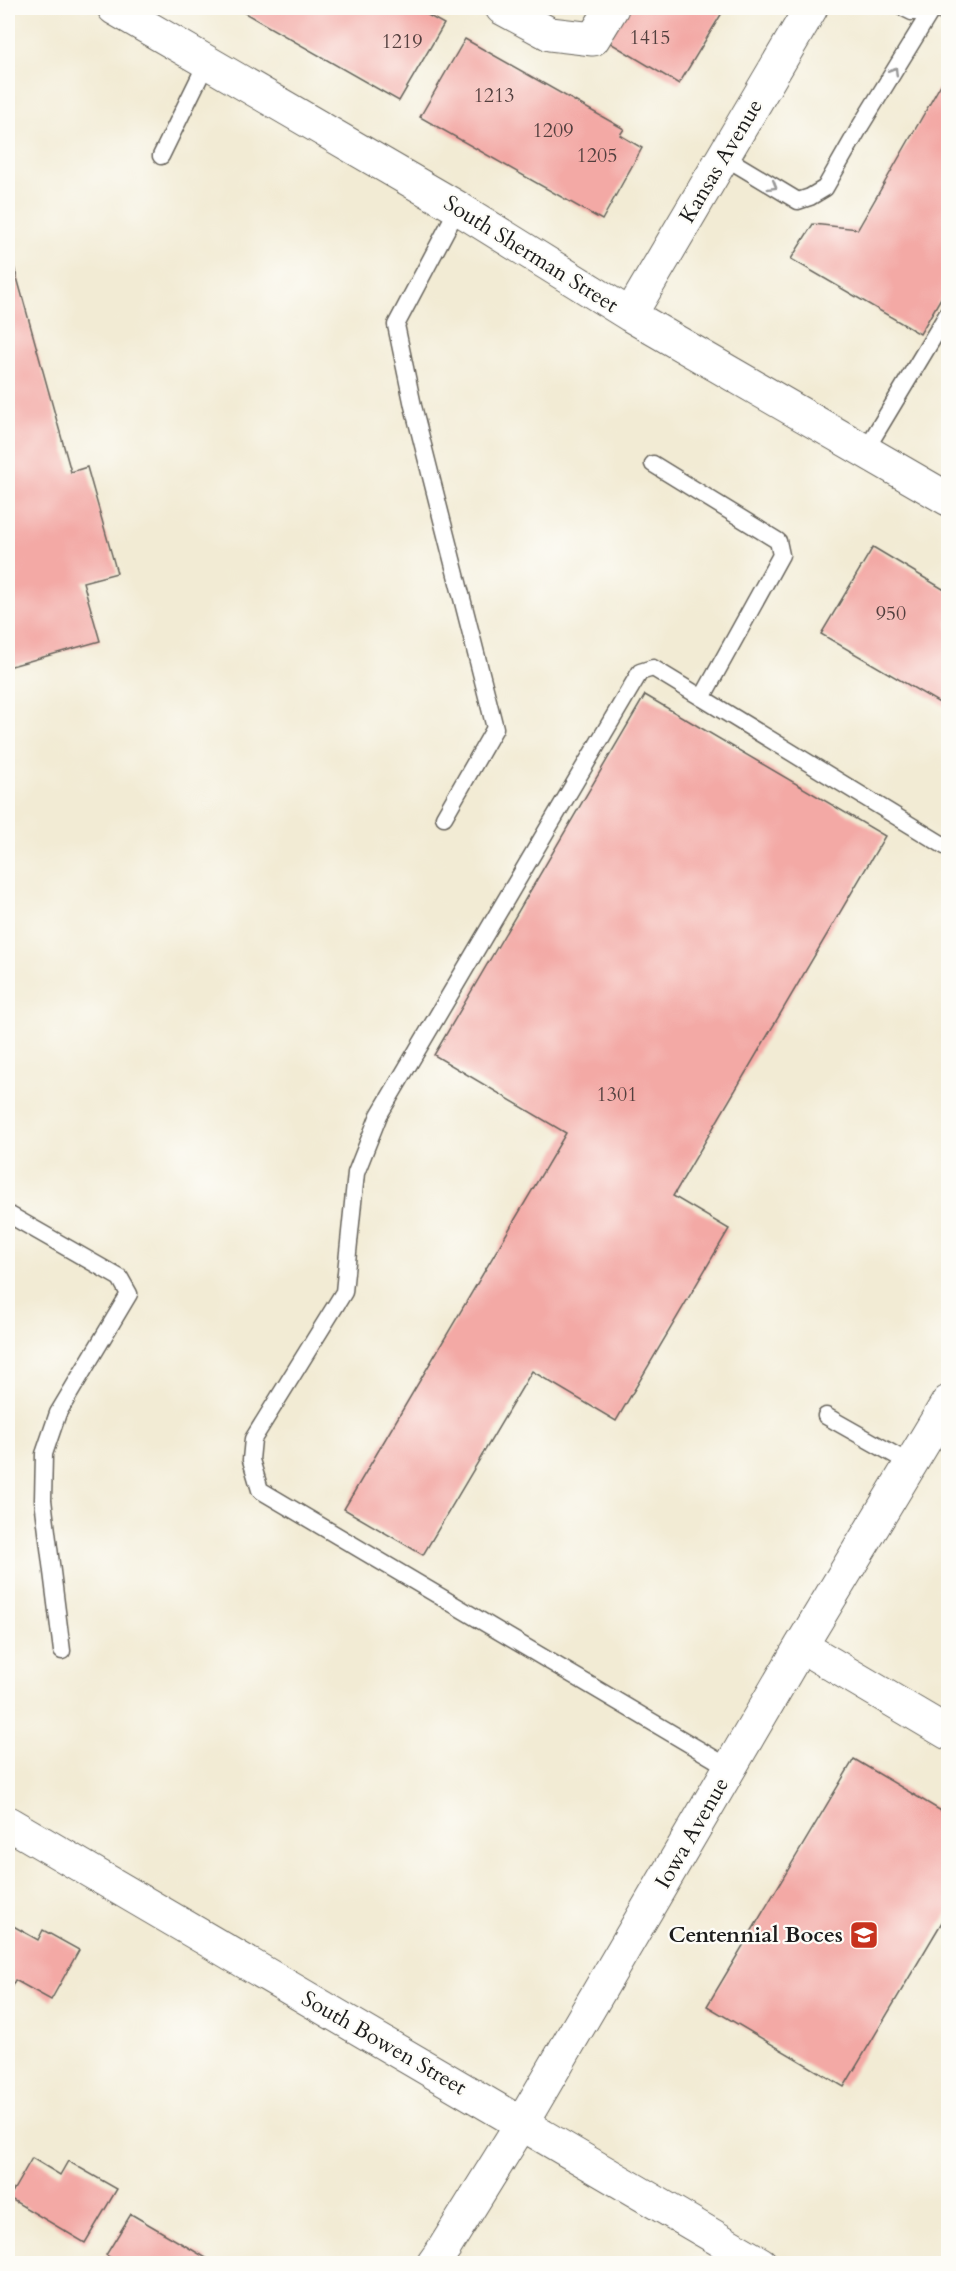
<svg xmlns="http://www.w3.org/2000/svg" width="956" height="2271" font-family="Cardo,serif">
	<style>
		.building { fill: #f3a9a5 }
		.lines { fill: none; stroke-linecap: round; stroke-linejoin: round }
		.service-casing { stroke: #67645c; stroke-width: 19 }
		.minor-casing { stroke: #67645c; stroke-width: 35 }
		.tertiary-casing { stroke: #67645c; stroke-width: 35 }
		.service { stroke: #fff; stroke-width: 16 }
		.minor { stroke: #fff; stroke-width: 33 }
		.tertiary { stroke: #fff; stroke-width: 33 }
		.oneway { stroke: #999 }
		.labels { text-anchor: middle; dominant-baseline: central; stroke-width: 4.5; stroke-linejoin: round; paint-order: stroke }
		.number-label { font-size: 20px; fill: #523f3e }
		.street-label { font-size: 22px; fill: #1c1c1c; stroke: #fdfcf7 }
		.poi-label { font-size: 22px; font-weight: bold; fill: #1c1c1c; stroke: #fdfcf7; text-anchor: end }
	</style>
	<rect width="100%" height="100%" fill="#fdfcf7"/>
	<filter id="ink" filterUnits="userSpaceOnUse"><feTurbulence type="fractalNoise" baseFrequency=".0167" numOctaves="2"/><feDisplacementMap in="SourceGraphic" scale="12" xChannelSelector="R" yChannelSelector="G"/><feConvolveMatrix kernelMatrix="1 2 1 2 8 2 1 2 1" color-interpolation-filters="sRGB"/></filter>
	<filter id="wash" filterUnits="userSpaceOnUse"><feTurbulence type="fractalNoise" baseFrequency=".008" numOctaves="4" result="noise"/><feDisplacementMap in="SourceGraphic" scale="24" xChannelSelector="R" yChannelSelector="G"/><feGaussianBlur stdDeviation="1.35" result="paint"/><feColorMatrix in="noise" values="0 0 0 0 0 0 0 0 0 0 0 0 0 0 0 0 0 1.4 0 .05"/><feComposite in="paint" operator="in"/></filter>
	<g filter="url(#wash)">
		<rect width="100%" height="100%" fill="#f2ebd4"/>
		<g id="blocks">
			<!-- building -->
			<path class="building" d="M 236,8 L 415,8 L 444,24 L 399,101 Z
				M 627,8 L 725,8 L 679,84 L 607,41 Z
				M 465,39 L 624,129 L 620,135 L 642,148 L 602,220 L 420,117 Z
				M 948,72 L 948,286 L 920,334 L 791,259 L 813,224 L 858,229 Z
				M 8,245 L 71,472 L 87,467 L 117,573 L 83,582 L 100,641 L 8,667 Z
				M 873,547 L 948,592 L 948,708 L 821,634 Z
				M 645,695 L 885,836 L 673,1196 L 729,1229 L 616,1421 L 532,1371 L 423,1555 L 344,1509 L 566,1133 L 434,1055 Z
				M 854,1759 L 948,1815 L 948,1912 L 844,2087 L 707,2006 Z
				M 8,1923 L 38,1940 L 43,1930 L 79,1950 L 51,2000 L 15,1980 L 8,1995 Z
				M 32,2158 L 60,2175 L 68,2161 L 117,2189 L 85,2243 L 9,2198 Z
				M 131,2214 L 208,2259 L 205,2264 L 120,2264 L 106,2255 Z"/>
		</g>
	</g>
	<g filter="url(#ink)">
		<use href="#blocks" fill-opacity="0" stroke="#67645c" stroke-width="1.5"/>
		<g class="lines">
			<!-- service casing -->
			<g class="service-casing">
				<path id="service" d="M 904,8 L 912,12 L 948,10
					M 161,156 L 207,62
					M 723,156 L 798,201 L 810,197 L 825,188 L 861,125 L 931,11
					M 865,451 L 948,313
					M 653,464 L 778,541 L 781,555 L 702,698
					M 444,817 L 495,728 L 413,406 L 396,325 L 458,208
					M 8,1214 L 120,1278 L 129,1294 L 58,1413 L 44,1454 L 43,1500 L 62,1651
					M 826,1416 L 911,1464
					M 730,1768 L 260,1490 L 251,1460 L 253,1439 L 344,1292 L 356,1173 L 379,1115 L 640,672 L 653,668 L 948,848"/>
			</g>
			<!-- minor casing -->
			<g class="minor-casing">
				<path id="minor" d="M 114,8 L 458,208 L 630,315 L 948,499
					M 502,8 L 550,34 L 593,39 L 612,8
					M 630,315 L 811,8
					M 801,1646 L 948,1733
					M 433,2264 L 445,2247 L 522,2123 L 801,1646 L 948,1402"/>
			</g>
			<!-- tertiary casing -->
			<g class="tertiary-casing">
				<path id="tertiary" d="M 8,1823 L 761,2264"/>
			</g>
			<!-- service -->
			<use href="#service" class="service"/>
			<!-- minor -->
			<use href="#minor" class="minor"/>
			<!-- tertiary -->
			<use href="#tertiary" class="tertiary"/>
		</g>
		<!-- one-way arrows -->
		<defs><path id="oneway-chevron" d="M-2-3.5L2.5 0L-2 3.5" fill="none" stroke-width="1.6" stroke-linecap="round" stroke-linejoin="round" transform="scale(1.5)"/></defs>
		<g class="oneway">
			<use href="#oneway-chevron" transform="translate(894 71) rotate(-58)"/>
			<use href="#oneway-chevron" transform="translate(773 186) rotate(31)"/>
		</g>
	</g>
	<!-- icons -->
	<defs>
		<g id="school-square" transform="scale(1.5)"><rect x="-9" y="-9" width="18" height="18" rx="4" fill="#c8321e" stroke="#fdfcf7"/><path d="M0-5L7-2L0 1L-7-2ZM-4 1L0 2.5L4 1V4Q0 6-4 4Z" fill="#fff"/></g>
	</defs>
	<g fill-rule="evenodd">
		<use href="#school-square" x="864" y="1935"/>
	</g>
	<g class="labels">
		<!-- number labels -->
		<g class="number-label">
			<text x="650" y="37">1415</text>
			<text x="402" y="41">1219</text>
			<text x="494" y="95">1213</text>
			<text x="553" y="130">1209</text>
			<text x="597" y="155">1205</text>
			<text x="891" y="613">950</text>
			<text x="617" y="1094">1301</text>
		</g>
		<!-- street labels -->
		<g class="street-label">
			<text transform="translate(721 161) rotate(-59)">Kansas Avenue</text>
			<text transform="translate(531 254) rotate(32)">South Sherman Street</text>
			<text transform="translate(692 1833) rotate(-60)">Iowa Avenue</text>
			<text transform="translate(384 2043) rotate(30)">South Bowen Street</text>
		</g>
		<!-- poi labels -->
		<g class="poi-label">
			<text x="843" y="1935">Centennial Boces</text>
		</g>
	</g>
	<!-- margin -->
	<rect width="956" height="2271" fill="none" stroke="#fdfcf7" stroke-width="30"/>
</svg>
